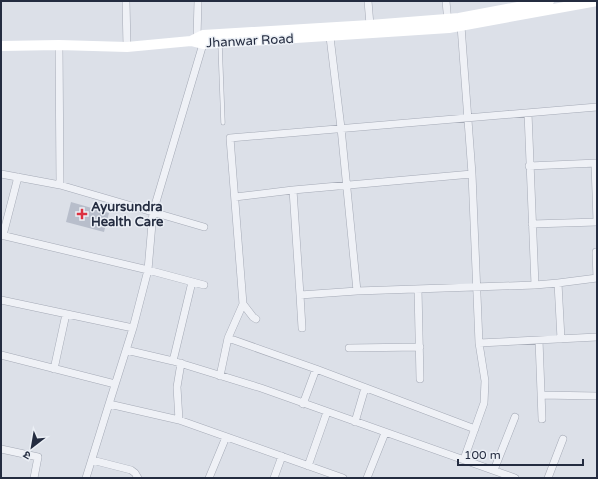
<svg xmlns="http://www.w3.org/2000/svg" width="598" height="479" font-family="'Varela Round','Noto Sans Devanagari',sans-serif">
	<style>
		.building { fill: #b8becb }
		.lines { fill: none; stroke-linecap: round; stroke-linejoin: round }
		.lane-casing { stroke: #a5aab6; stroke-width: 4.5 }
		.street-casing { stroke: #a5aab6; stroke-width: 8 }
		.lane { stroke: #eff1f6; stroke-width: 3.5 }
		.street { stroke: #eff1f6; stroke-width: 7 }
		.secondary { stroke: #fff; stroke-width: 10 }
		.poi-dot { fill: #dc3141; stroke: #ebeff5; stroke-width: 1.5 }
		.labels { text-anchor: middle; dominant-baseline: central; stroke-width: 3; stroke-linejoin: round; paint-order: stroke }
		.street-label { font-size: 13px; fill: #242c40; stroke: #ebeff5 }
		.poi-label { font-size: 13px; font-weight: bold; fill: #242c40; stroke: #ebeff5; text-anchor: start }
	</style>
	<rect width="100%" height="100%" fill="#dce0e8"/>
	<!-- building -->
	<path class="building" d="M 71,202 L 109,213 L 104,232 L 66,222 Z"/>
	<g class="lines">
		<!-- lane casing -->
		<g class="lane-casing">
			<path id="lane" d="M 220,44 L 223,123"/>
		</g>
		<!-- street casing -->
		<g class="street-casing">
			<path id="street" d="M 126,1 L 127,47
				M 368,1 L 370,25
				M 446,1 L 448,23
				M 461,26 L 472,174 L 479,343
				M 197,37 L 198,1
				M 330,37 L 341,128 L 357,291 L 535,285
				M 59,45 L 60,185
				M 528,113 L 535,285 L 558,283 L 561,339
				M 595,164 L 597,222
				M 529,166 L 597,163
				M 1,174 L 60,185 L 204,227
				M 235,197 L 293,190
				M 532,224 L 597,222
				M 1,235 L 148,270 L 204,285
				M 3,235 L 18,177
				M 596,252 L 597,278
				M 558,283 L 597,278
				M 418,289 L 420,379
				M 357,291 L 300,295 L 293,190 L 472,174
				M 300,295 L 302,328
				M 1,300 L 133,328 L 109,404
				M 243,304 L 230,138 L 597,107
				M 133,328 L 148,270 L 153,212 L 203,44
				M 228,338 L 316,369 L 475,429
				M 539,340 L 542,419
				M 349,348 L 420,347
				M 126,350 L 173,361 L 261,388 L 515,478
				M 1,355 L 115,384
				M 173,361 L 192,282
				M 54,369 L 66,314
				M 220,376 L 228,338 L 243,304 L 253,317 L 256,319
				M 541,395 L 597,396
				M 303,404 L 316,369
				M 179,420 L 177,387 L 181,363
				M 355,422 L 365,388
				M 1,449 L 38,457 L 34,478
				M 464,459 L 484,403 L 485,381 L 479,343 L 597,337
				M 92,460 L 131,470 L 135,473 L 138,478
				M 308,466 L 327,412
				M 494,470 L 515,417
				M 86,478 L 109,404 L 179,420 L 343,478
				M 209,478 L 226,437
				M 274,478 L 282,456
				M 367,478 L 385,433
				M 548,478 L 563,439"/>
		</g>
		<!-- lane -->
		<use href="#lane" class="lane"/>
		<!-- street -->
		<use href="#street" class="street"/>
		<!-- secondary -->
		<path class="secondary" d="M 191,41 L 203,35 L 370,25 L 459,18 L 549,1
			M 1,46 L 59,45 L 127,47 L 191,41 L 203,44 L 449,28 L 597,1"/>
	</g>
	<!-- markers -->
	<path class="poi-dot" d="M80 208h4v4h4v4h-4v4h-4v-4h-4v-4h4z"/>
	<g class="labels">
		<!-- street labels -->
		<g class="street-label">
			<text transform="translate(250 41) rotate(-3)">Jhanwar Road</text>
		</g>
		<!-- poi labels -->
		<g class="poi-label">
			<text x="91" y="207">Ayursundra<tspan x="91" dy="15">Health Care</tspan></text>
		</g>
	</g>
	<!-- border -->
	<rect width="598" height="479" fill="none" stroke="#242c40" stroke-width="4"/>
	<!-- north arrow -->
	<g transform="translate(32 447) rotate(211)" stroke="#ebeff5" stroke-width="3" paint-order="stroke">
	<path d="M0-3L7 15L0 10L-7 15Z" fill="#242c40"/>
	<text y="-6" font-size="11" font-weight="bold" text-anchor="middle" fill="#242c40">उ</text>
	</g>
	<!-- scale -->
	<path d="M458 459v6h125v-6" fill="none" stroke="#242c40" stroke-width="2"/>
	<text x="464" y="459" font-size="12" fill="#242c40" stroke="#ebeff5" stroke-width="3" paint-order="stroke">100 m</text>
</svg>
